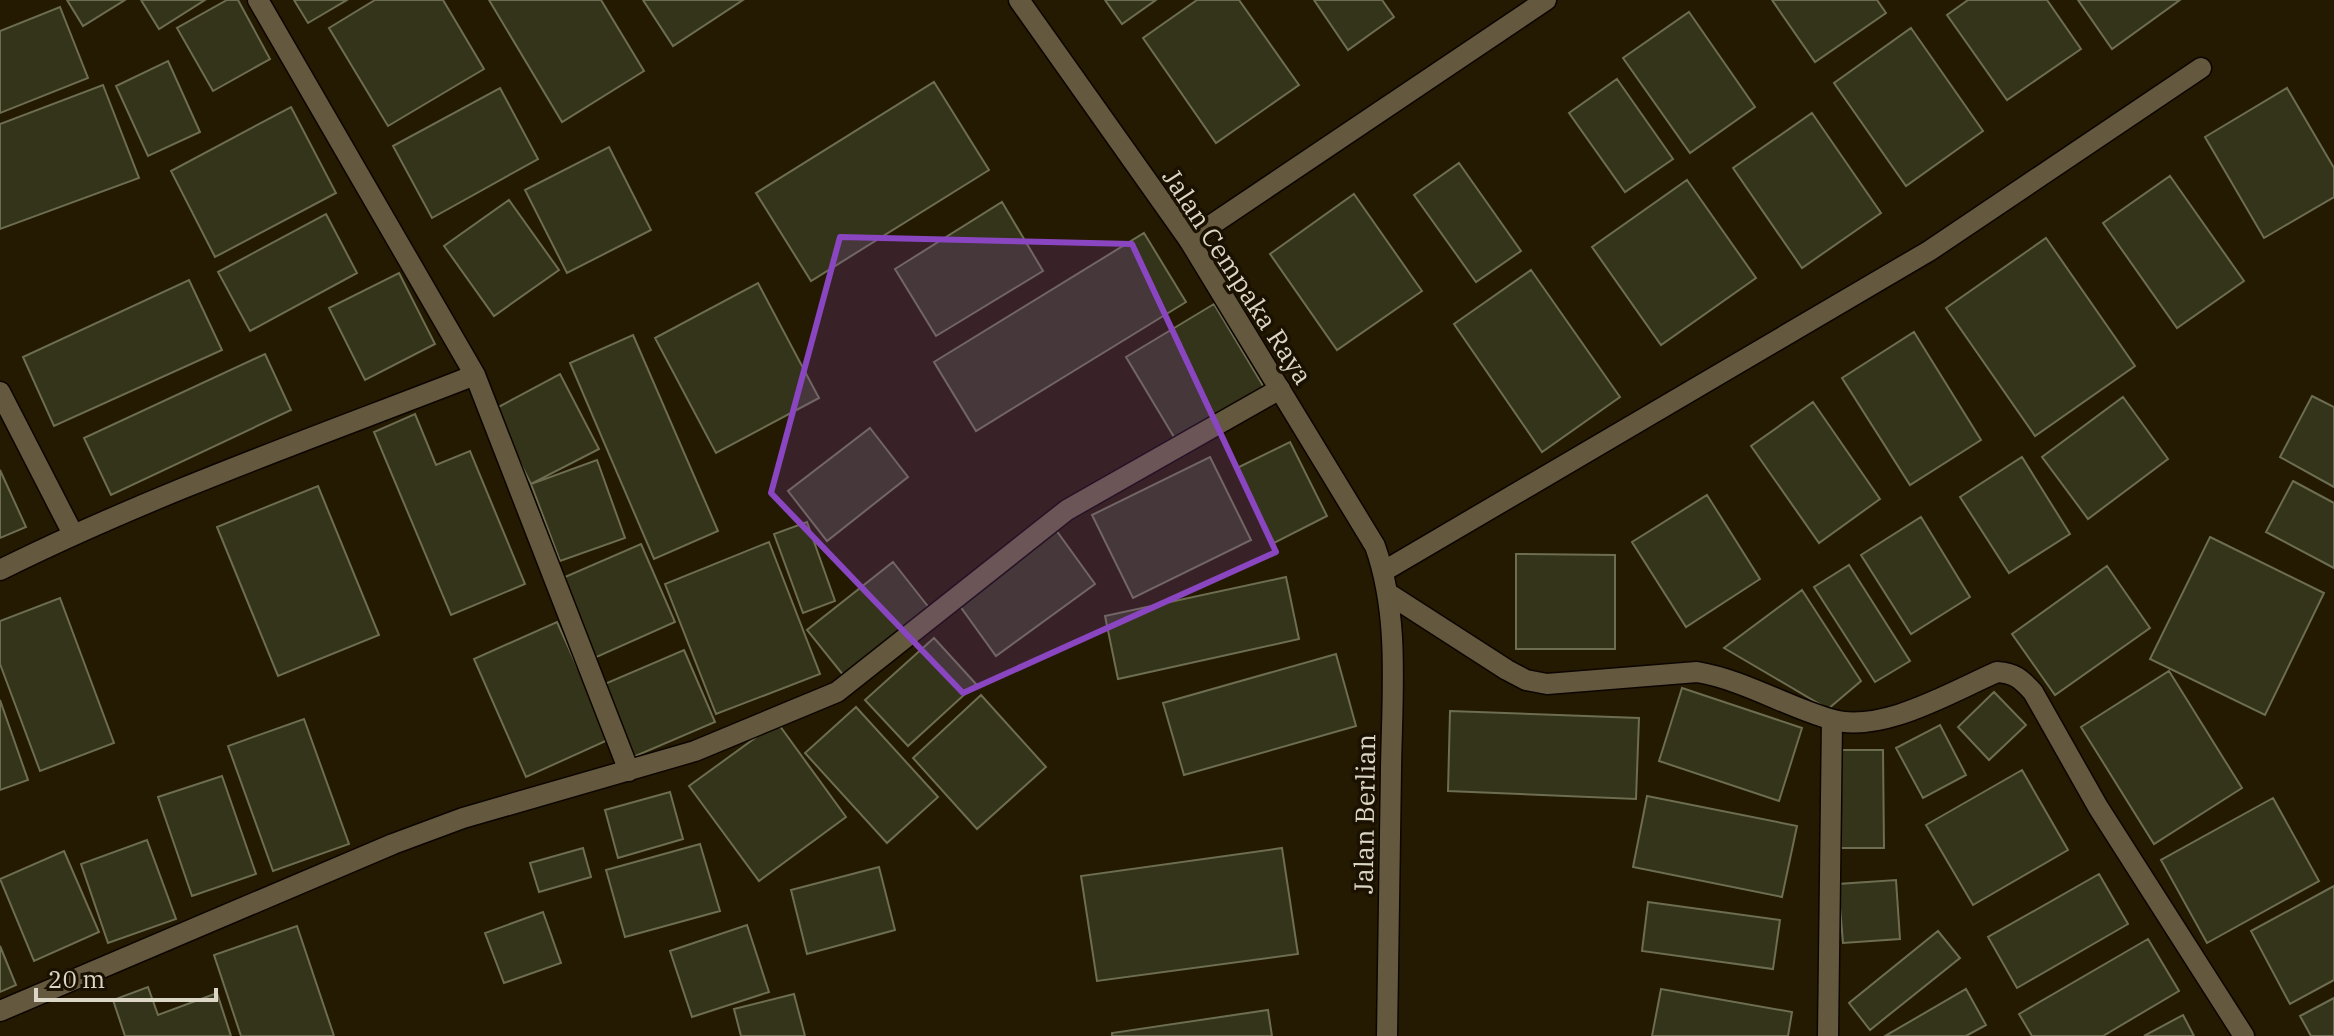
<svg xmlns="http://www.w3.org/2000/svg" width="2334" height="1036" font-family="'IBM Plex Serif',serif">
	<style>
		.building { fill: #34341a; stroke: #6c6d51; stroke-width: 2 }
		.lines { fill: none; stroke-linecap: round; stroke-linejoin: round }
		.minor-casing { stroke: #0d0500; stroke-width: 23 }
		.tertiary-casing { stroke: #0d0500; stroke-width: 23 }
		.minor { stroke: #64593e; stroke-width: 20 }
		.tertiary { stroke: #64593e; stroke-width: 20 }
		.marked { fill: #8a46c0; fill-opacity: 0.2; stroke: #8a46c0; stroke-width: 6; stroke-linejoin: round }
		.labels { text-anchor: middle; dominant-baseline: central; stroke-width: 7; stroke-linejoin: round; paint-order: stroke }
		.street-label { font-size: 26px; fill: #dcd6c6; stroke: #1a1100 }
	</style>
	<rect width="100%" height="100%" fill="#241a02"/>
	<!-- building -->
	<path class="building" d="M 67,0 L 125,0 L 83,26 Z
		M 141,0 L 205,0 L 159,29 Z
		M 227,0 L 238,0 L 270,59 L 213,91 L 177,28 Z
		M 294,0 L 347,0 L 308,23 Z
		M 375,0 L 443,0 L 484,69 L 388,126 L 329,28 Z
		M 489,0 L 601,0 L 644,71 L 562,122 Z
		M 643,0 L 743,0 L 673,46 Z
		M 1105,0 L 1156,0 L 1122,24 Z
		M 1197,0 L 1239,0 L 1299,85 L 1216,143 L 1143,38 Z
		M 1314,0 L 1382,0 L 1394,17 L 1348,50 Z
		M 1772,0 L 1877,0 L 1886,13 L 1815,62 Z
		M 1968,0 L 2047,0 L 2081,49 L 2007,100 L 1947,15 Z
		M 2078,0 L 2180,0 L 2112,49 Z
		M 60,7 L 88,78 L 0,113 L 0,31 Z
		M 1689,12 L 1755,107 L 1690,153 L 1623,58 Z
		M 1911,28 L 1983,131 L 1906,186 L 1834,83 Z
		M 168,61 L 200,132 L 148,156 L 116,86 Z
		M 1617,79 L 1673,159 L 1625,192 L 1569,113 Z
		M 934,82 L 989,170 L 811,281 L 756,193 Z
		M 103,85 L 139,178 L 0,229 L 0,124 Z
		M 500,88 L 538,159 L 432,218 L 393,146 Z
		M 2287,88 L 2334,168 L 2334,197 L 2264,238 L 2205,137 Z
		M 291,107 L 336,193 L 215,257 L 171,171 Z
		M 1812,113 L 1881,213 L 1802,268 L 1733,168 Z
		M 609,147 L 651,230 L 567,273 L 525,190 Z
		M 1459,163 L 1521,251 L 1476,282 L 1414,195 Z
		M 2170,176 L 2244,281 L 2177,328 L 2103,223 Z
		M 1687,180 L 1756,278 L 1661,345 L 1592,247 Z
		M 1354,194 L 1422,291 L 1337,350 L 1270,254 Z
		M 509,200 L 559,270 L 494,316 L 444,246 Z
		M 1002,202 L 1043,271 L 936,336 L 895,269 Z
		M 326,214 L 357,273 L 250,331 L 218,272 Z
		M 1144,233 L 1186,302 L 976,431 L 934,362 Z
		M 2046,238 L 2135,366 L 2035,436 L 1946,308 Z
		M 1531,270 L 1620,397 L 1542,452 L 1454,324 Z
		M 399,273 L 435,344 L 365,380 L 329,308 Z
		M 189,280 L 222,350 L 54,426 L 23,357 Z
		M 758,283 L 819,398 L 716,453 L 655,338 Z
		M 1214,304 L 1265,389 L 1177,442 L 1126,357 Z
		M 1914,332 L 1981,440 L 1910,485 L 1842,378 Z
		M 633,335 L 718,531 L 654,559 L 570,363 Z
		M 265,354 L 291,410 L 111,495 L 84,438 Z
		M 560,374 L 599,449 L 531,484 L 493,410 Z
		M 2312,396 L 2334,407 L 2334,487 L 2280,457 Z
		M 2123,397 L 2168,459 L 2088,519 L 2042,457 Z
		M 1813,402 L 1880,499 L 1819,543 L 1751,446 Z
		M 415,414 L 436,465 L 470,451 L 525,584 L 451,615 L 374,432 Z
		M 870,428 L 908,477 L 827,541 L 788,491 Z
		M 1290,442 L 1327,516 L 1274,543 L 1237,468 Z
		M 1210,457 L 1251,540 L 1133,598 L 1092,515 Z
		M 2022,457 L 2070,534 L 2009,573 L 1960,497 Z
		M 597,460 L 625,538 L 560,561 L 531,484 Z
		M 0,470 L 26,527 L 0,538 Z
		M 2293,481 L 2334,503 L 2334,568 L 2266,532 Z
		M 318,486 L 379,635 L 278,676 L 217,527 Z
		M 1707,495 L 1760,579 L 1686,627 L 1632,542 Z
		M 1921,517 L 1970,597 L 1911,634 L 1861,555 Z
		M 807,522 L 835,601 L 803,613 L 774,534 Z
		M 1056,530 L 1095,584 L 996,656 L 957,602 Z
		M 2210,537 L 2324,593 L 2265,715 L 2150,659 Z
		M 769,542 L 820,674 L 716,714 L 665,584 Z
		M 641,544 L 675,622 L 592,659 L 558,580 Z
		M 1516,554 L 1615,555 L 1615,649 L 1516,649 Z
		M 893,562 L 930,609 L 844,676 L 807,630 Z
		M 1849,565 L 1910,661 L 1875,682 L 1814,587 Z
		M 2107,566 L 2150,628 L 2055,695 L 2012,634 Z
		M 1286,577 L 1299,639 L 1118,679 L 1105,616 Z
		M 1802,590 L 1861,681 L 1828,709 L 1724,648 Z
		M 60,598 L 114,743 L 40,771 L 0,664 L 0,621 Z
		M 557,622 L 610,739 L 526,777 L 474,659 Z
		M 934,638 L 976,684 L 908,746 L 865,700 Z
		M 684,650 L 715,722 L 631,758 L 600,686 Z
		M 1336,654 L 1356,726 L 1184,775 L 1163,703 Z
		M 2169,671 L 2242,788 L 2154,844 L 2081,727 Z
		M 1682,688 L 1802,728 L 1779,801 L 1659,761 Z
		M 1994,692 L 2026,725 L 1989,760 L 1958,727 Z
		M 981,695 L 1046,767 L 977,829 L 913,758 Z
		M 0,700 L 28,780 L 0,790 Z
		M 856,707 L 938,797 L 887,843 L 805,753 Z
		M 1450,711 L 1639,718 L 1636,799 L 1448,791 Z
		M 304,719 L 349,844 L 273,871 L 228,746 Z
		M 777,722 L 846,817 L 759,881 L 689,786 Z
		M 1940,725 L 1966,775 L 1923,798 L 1896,748 Z
		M 1841,750 L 1883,750 L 1884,848 L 1841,848 Z
		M 2022,770 L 2068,850 L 1973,905 L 1926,825 Z
		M 222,776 L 256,874 L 192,896 L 158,797 Z
		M 670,792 L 683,839 L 618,858 L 605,810 Z
		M 1647,796 L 1797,826 L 1782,897 L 1633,867 Z
		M 2273,798 L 2319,881 L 2207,943 L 2161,860 Z
		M 147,840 L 176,919 L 108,943 L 81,864 Z
		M 700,844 L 720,911 L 625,937 L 606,870 Z
		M 583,848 L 591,877 L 539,892 L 530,863 Z
		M 1282,848 L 1298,954 L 1097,981 L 1081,876 Z
		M 64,851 L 99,932 L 34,961 L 0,879 Z
		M 879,867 L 895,930 L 807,954 L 791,890 Z
		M 2099,874 L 2128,924 L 2017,988 L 1988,937 Z
		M 1896,880 L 1900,939 L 1843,943 L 1838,884 Z
		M 2334,886 L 2334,980 L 2290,1004 L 2251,931 Z
		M 1648,902 L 1780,920 L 1773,969 L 1642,951 Z
		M 543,912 L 561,963 L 504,983 L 485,933 Z
		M 747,925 L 769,992 L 692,1017 L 670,951 Z
		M 297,926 L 334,1036 L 241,1036 L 214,955 Z
		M 1938,931 L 1960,958 L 1870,1030 L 1849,1003 Z
		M 2148,939 L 2179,991 L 2103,1036 L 2032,1036 L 2019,1014 Z
		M 0,946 L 16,985 L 0,992 Z
		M 148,987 L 158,1015 L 217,993 L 231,1036 L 125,1036 L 113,1000 Z
		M 1661,989 L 1792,1012 L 1788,1036 L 1652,1036 Z
		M 1966,989 L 1986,1025 L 1966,1036 L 1885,1036 Z
		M 794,994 L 805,1036 L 741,1036 L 734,1009 Z
		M 2334,998 L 2334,1036 L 2311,1036 L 2300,1016 Z
		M 1268,1010 L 1272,1036 L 1112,1036 L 1112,1033 Z
		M 2183,1015 L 2194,1036 L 2144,1036 Z"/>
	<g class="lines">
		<!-- minor casing -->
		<g class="minor-casing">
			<path id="minor" d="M 1189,240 L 1546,0
				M 475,375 L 629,771
				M 0,392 L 73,534
				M 0,570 C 153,494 316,437 475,375 L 258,0
				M 1384,571 L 1929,251 L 2201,68
				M 1389,594 L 1507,670 L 1526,680 L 1547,684 L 1697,672 C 1744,680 1785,706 1830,719 C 1880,735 1951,692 1997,672 C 2015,673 2021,679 2033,692 L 2098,807 L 2244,1036
				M 0,1011 L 393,844 L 463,818 L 695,751 L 837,692 L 1067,510 L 1280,389
				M 1828,1036 L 1832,720"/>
		</g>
		<!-- tertiary casing -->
		<g class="tertiary-casing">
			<path id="tertiary" d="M 1019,0 L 1189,240 L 1375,546 C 1400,616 1392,695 1391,769 C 1390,858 1388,947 1387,1036"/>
		</g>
		<!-- minor -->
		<use href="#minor" class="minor"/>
		<!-- tertiary -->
		<use href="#tertiary" class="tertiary"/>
	</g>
	<!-- marked area -->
	<path class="marked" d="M 840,237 L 1132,244 L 1276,552 L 963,693 L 771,493 Z"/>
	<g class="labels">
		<!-- street labels -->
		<g class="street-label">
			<text transform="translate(1238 276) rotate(57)">Jalan Cempaka Raya</text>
			<text transform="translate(1364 814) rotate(-89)">Jalan Berlian</text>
		</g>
	</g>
	<!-- scale -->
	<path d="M36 988v12h180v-12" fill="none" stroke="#dcd6c6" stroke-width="4"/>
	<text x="48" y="988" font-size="24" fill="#dcd6c6" stroke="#1a1100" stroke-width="6" paint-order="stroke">20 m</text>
</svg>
